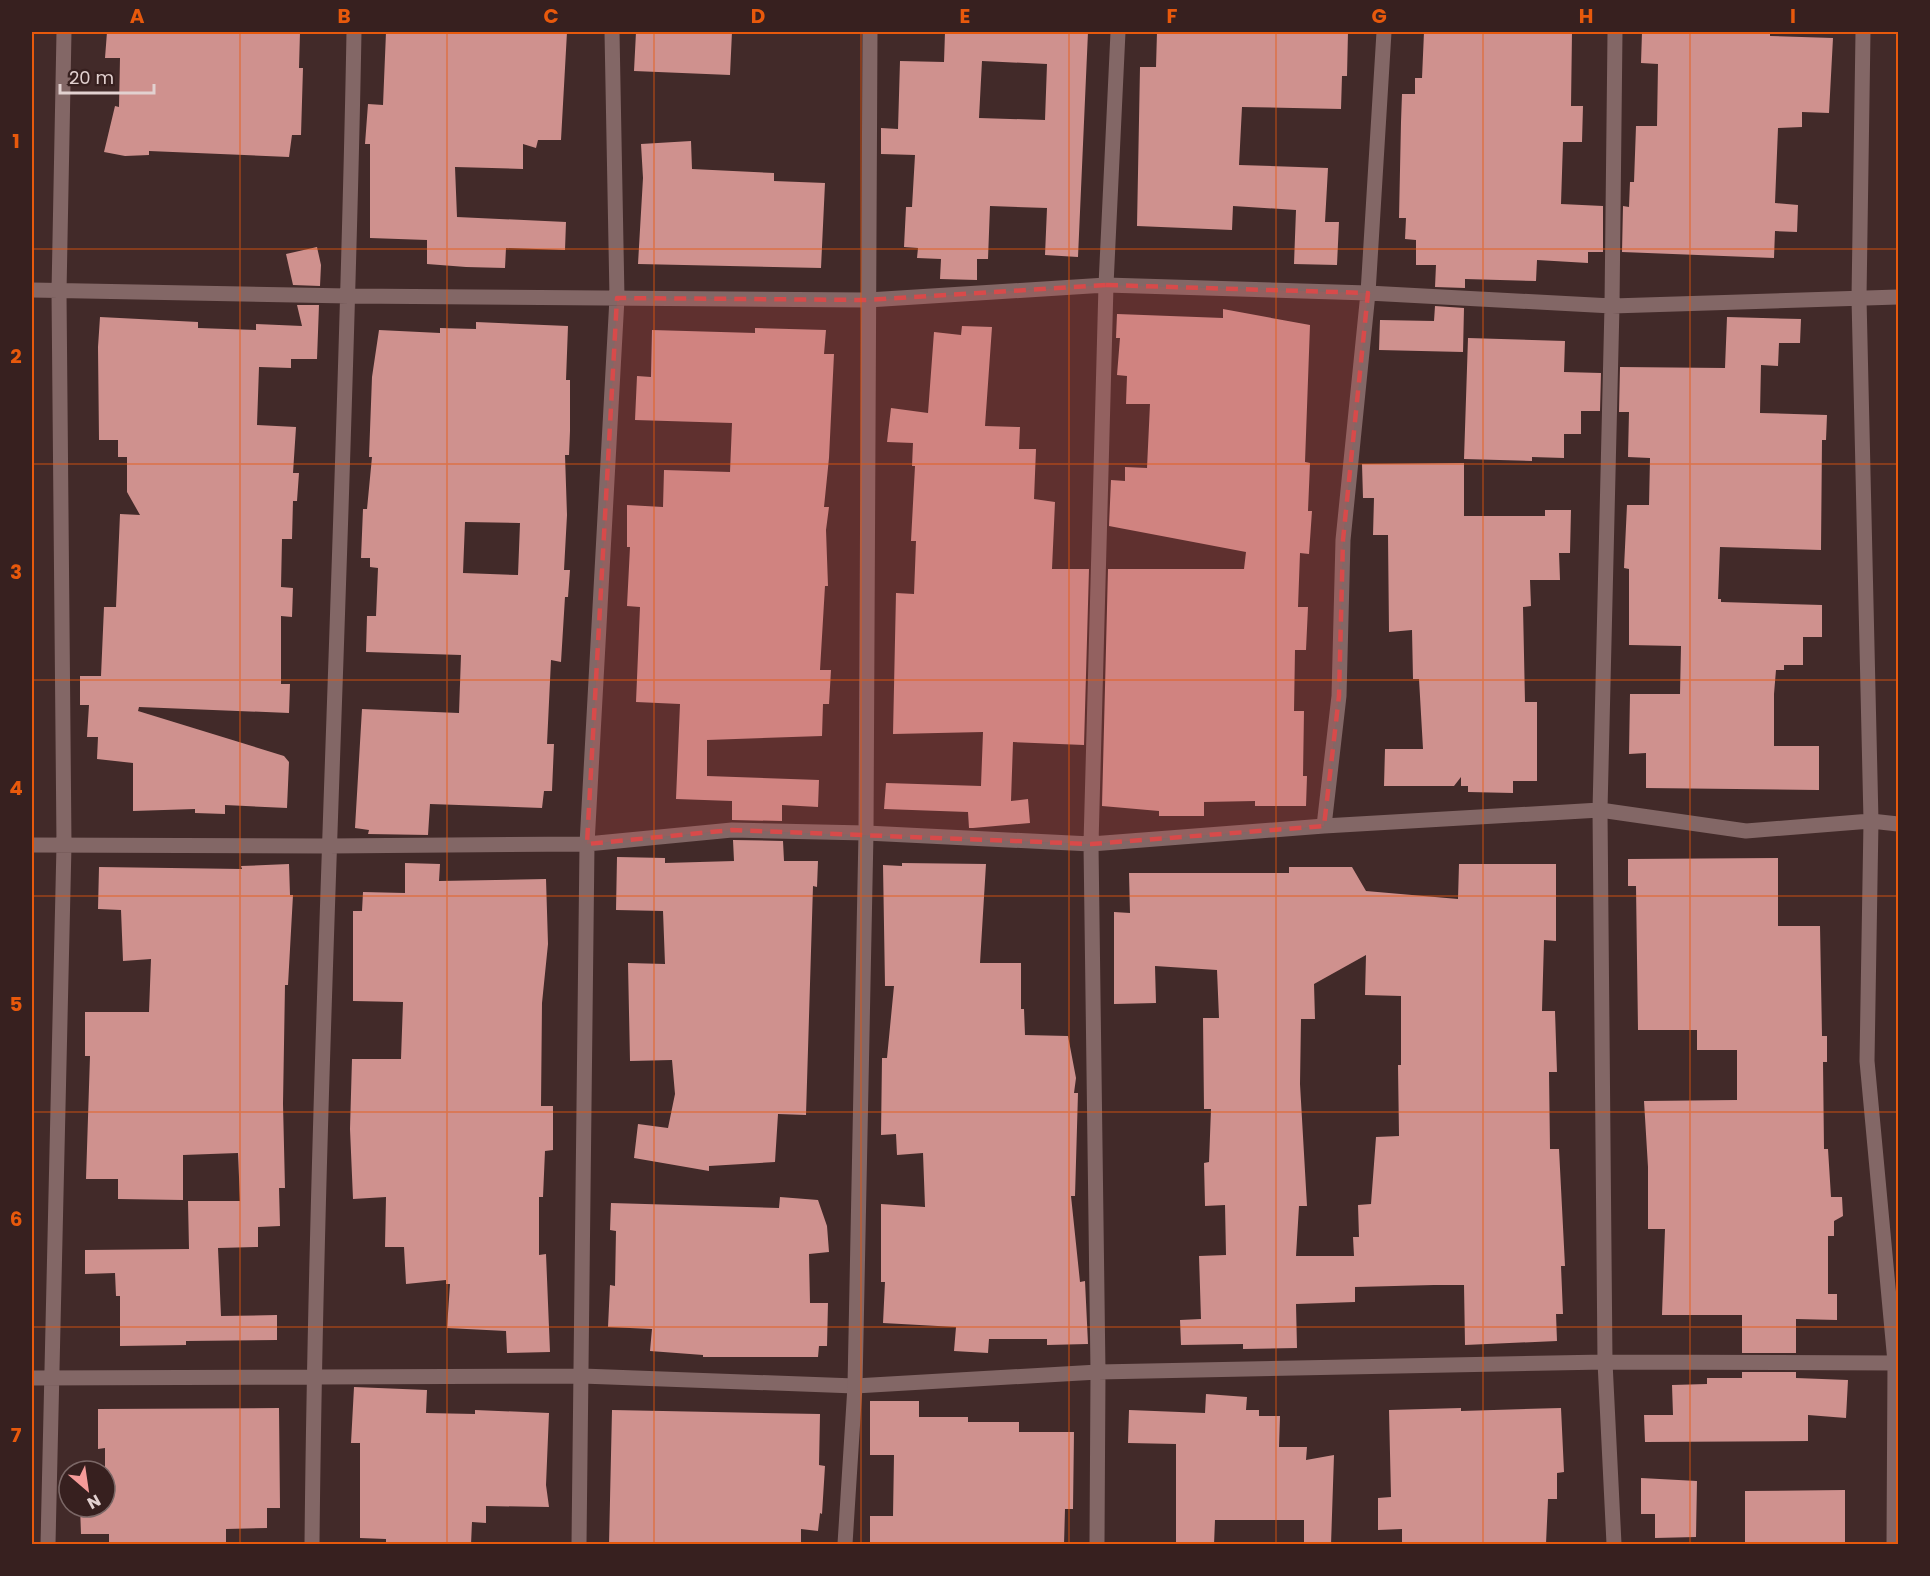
<svg xmlns="http://www.w3.org/2000/svg" width="1930" height="1576" font-family="Poppins,sans-serif">
	<style>
		.building { fill: #cf918e; fill-rule: evenodd }
		.lines { fill: none; stroke-linecap: round; stroke-linejoin: round }
		.minor { stroke: #836766; stroke-width: 15 }
		.tertiary { stroke: #836766; stroke-width: 15 }
		.marked { fill: #d84a4a; fill-opacity: 0.2; stroke: #d84a4a; stroke-width: 4.5; stroke-dasharray: 12 8; stroke-linejoin: round }
		.grid { fill: none; stroke: #e8590c; stroke-width: 1.5; stroke-opacity: 0.55 }
		.neatline { fill: none; stroke: #e8590c; stroke-width: 2 }
		.grid-label { font-size: 20px; text-anchor: middle; font-weight: bold; fill: #e8590c }
	</style>
	<rect width="100%" height="100%" fill="#422a29"/>
	<!-- building -->
	<path class="building" d="M 107,32 L 300,32 L 299,68 L 303,68 L 301,135 L 292,135 L 289,157 L 149,151 L 149,155 L 125,156 L 104,152 L 115,106 L 119,107 L 120,58 L 105,58 Z
		M 386,32 L 567,32 L 561,140 L 538,140 L 536,148 L 523,144 L 523,169 L 455,167 L 457,217 L 566,222 L 565,250 L 506,248 L 505,268 L 466,267 L 427,264 L 427,240 L 370,238 L 370,144 L 365,144 L 368,104 L 383,105 Z
		M 636,32 L 732,32 L 730,75 L 634,71 Z
		M 945,32 L 1088,32 L 1078,257 L 1045,255 L 1047,208 L 990,206 L 988,259 L 977,259 L 977,280 L 940,279 L 941,259 L 917,258 L 918,248 L 904,247 L 906,207 L 912,207 L 915,155 L 881,154 L 881,128 L 898,129 L 900,61 L 944,62 ZM 982,61 L 1047,64 L 1045,120 L 979,118 Z
		M 1157,32 L 1348,32 L 1347,76 L 1342,76 L 1341,109 L 1242,107 L 1239,165 L 1328,168 L 1325,222 L 1339,222 L 1337,265 L 1294,264 L 1296,210 L 1233,206 L 1232,230 L 1137,226 L 1140,67 L 1156,67 Z
		M 1424,32 L 1572,32 L 1571,106 L 1583,106 L 1582,142 L 1563,142 L 1561,204 L 1603,206 L 1603,252 L 1588,252 L 1588,263 L 1537,260 L 1536,281 L 1465,279 L 1465,288 L 1435,287 L 1436,265 L 1416,265 L 1416,240 L 1405,239 L 1406,218 L 1399,218 L 1401,122 L 1402,94 L 1415,94 L 1415,78 L 1422,78 Z
		M 1642,32 L 1770,32 L 1770,36 L 1833,38 L 1829,113 L 1802,112 L 1802,127 L 1778,128 L 1775,203 L 1798,205 L 1797,232 L 1775,231 L 1774,258 L 1622,252 L 1623,206 L 1629,207 L 1630,182 L 1634,182 L 1636,126 L 1657,126 L 1658,64 L 1641,63 Z
		M 691,141 L 692,169 L 774,173 L 774,181 L 825,183 L 821,268 L 638,264 L 643,178 L 641,144 Z
		M 317,247 L 321,265 L 320,286 L 293,285 L 286,254 Z
		M 297,305 L 319,305 L 317,359 L 291,359 L 291,368 L 259,367 L 257,425 L 296,427 L 293,473 L 299,473 L 297,501 L 293,501 L 292,539 L 282,539 L 281,587 L 293,588 L 292,617 L 281,616 L 281,684 L 290,684 L 289,713 L 139,707 L 138,711 L 284,756 L 289,762 L 287,808 L 225,805 L 225,814 L 195,813 L 195,809 L 133,811 L 133,763 L 97,759 L 98,737 L 87,737 L 89,705 L 80,705 L 80,676 L 101,676 L 104,607 L 116,607 L 120,514 L 140,515 L 127,492 L 127,457 L 118,457 L 118,440 L 99,440 L 98,347 L 100,317 L 198,322 L 198,328 L 256,330 L 256,324 L 302,326 Z
		M 1435,306 L 1464,308 L 1463,352 L 1379,350 L 1380,320 L 1434,321 Z
		M 1223,309 L 1310,325 L 1305,462 L 1310,463 L 1308,511 L 1312,511 L 1309,554 L 1300,553 L 1298,607 L 1308,607 L 1306,650 L 1295,650 L 1294,711 L 1304,711 L 1303,776 L 1307,776 L 1306,806 L 1255,806 L 1255,801 L 1204,802 L 1204,816 L 1159,816 L 1159,811 L 1102,806 L 1108,569 L 1244,569 L 1246,552 L 1109,526 L 1111,480 L 1125,481 L 1125,467 L 1147,468 L 1150,404 L 1126,404 L 1127,376 L 1117,375 L 1120,338 L 1116,338 L 1117,314 L 1223,318 Z
		M 1727,317 L 1801,319 L 1800,343 L 1779,343 L 1778,366 L 1761,365 L 1760,413 L 1827,415 L 1826,440 L 1822,440 L 1821,550 L 1720,547 L 1718,599 L 1721,599 L 1721,602 L 1822,605 L 1822,637 L 1803,637 L 1803,665 L 1784,665 L 1784,670 L 1776,670 L 1774,694 L 1774,746 L 1819,746 L 1819,790 L 1646,788 L 1646,753 L 1629,754 L 1630,694 L 1680,694 L 1681,646 L 1629,645 L 1629,569 L 1624,568 L 1627,505 L 1649,505 L 1650,458 L 1628,457 L 1629,412 L 1619,412 L 1620,367 L 1725,368 Z
		M 476,322 L 568,326 L 566,380 L 570,380 L 570,431 L 569,455 L 565,455 L 567,515 L 564,570 L 570,570 L 568,597 L 565,597 L 561,662 L 551,660 L 547,744 L 554,744 L 552,791 L 544,791 L 542,808 L 430,804 L 428,835 L 368,834 L 369,830 L 355,828 L 362,709 L 459,713 L 461,655 L 366,652 L 367,616 L 376,616 L 378,568 L 370,567 L 370,558 L 361,558 L 363,509 L 367,509 L 372,457 L 369,457 L 372,377 L 379,330 L 440,333 L 440,328 L 476,329 ZM 465,522 L 520,523 L 518,575 L 463,573 Z
		M 962,326 L 992,327 L 985,426 L 1020,427 L 1019,449 L 1036,449 L 1034,499 L 1055,502 L 1052,569 L 1089,569 L 1084,745 L 1013,742 L 1011,801 L 1028,799 L 1030,823 L 973,828 L 969,828 L 968,812 L 884,809 L 886,783 L 981,786 L 983,732 L 893,734 L 896,593 L 914,594 L 916,541 L 911,541 L 915,466 L 912,466 L 913,443 L 887,442 L 891,408 L 928,413 L 934,332 L 961,335 Z
		M 755,328 L 826,330 L 824,354 L 834,354 L 829,458 L 824,507 L 829,507 L 826,530 L 828,586 L 825,586 L 820,670 L 831,670 L 829,704 L 823,704 L 822,736 L 707,740 L 707,776 L 819,780 L 818,807 L 782,805 L 782,821 L 732,820 L 732,801 L 676,799 L 680,704 L 636,702 L 640,607 L 627,606 L 630,547 L 627,547 L 627,505 L 663,507 L 664,470 L 730,472 L 732,423 L 635,420 L 637,376 L 651,377 L 652,330 L 755,333 Z
		M 1468,338 L 1565,341 L 1564,372 L 1601,373 L 1600,411 L 1581,411 L 1581,434 L 1564,434 L 1564,458 L 1532,457 L 1532,461 L 1464,459 Z
		M 1464,463 L 1464,516 L 1545,516 L 1545,510 L 1571,510 L 1570,553 L 1559,553 L 1560,580 L 1530,580 L 1531,606 L 1523,607 L 1525,702 L 1537,702 L 1537,781 L 1513,781 L 1513,793 L 1468,792 L 1468,786 L 1461,786 L 1461,777 L 1454,786 L 1384,786 L 1385,749 L 1423,749 L 1419,679 L 1413,679 L 1412,630 L 1389,632 L 1388,535 L 1373,535 L 1374,498 L 1363,498 L 1362,464 Z
		M 733,840 L 783,841 L 784,861 L 818,861 L 817,887 L 813,886 L 806,1115 L 778,1114 L 775,1162 L 709,1166 L 709,1171 L 634,1158 L 638,1124 L 668,1128 L 675,1094 L 672,1060 L 630,1061 L 628,963 L 665,964 L 663,911 L 616,910 L 617,857 L 665,858 L 665,863 L 734,861 Z
		M 1778,858 L 1778,926 L 1820,926 L 1822,1036 L 1827,1036 L 1827,1062 L 1823,1062 L 1824,1149 L 1828,1149 L 1831,1197 L 1842,1197 L 1843,1216 L 1834,1221 L 1834,1236 L 1828,1236 L 1828,1294 L 1837,1294 L 1837,1320 L 1796,1319 L 1796,1353 L 1742,1353 L 1742,1315 L 1662,1315 L 1665,1229 L 1648,1229 L 1648,1167 L 1644,1101 L 1737,1100 L 1737,1050 L 1697,1050 L 1697,1030 L 1638,1030 L 1636,886 L 1628,886 L 1628,859 Z
		M 405,863 L 440,864 L 439,881 L 546,879 L 548,944 L 542,1003 L 541,1106 L 553,1106 L 553,1150 L 545,1151 L 543,1197 L 539,1197 L 539,1255 L 546,1254 L 550,1352 L 507,1353 L 506,1331 L 447,1328 L 450,1284 L 446,1284 L 446,1280 L 406,1284 L 404,1247 L 385,1247 L 386,1197 L 353,1199 L 350,1129 L 352,1059 L 401,1059 L 403,1002 L 353,1001 L 353,911 L 362,911 L 363,892 L 405,893 Z
		M 902,863 L 986,864 L 980,963 L 1021,963 L 1021,1009 L 1024,1009 L 1025,1035 L 1068,1036 L 1076,1078 L 1074,1093 L 1078,1093 L 1075,1196 L 1071,1196 L 1080,1282 L 1085,1281 L 1088,1344 L 1047,1345 L 1047,1339 L 989,1339 L 988,1353 L 954,1351 L 956,1327 L 883,1323 L 885,1282 L 881,1282 L 881,1204 L 925,1207 L 923,1153 L 897,1155 L 896,1134 L 881,1135 L 882,1058 L 887,1058 L 894,986 L 885,986 L 883,865 L 902,866 Z
		M 289,864 L 290,895 L 293,895 L 288,985 L 285,985 L 283,1104 L 285,1188 L 279,1188 L 280,1226 L 258,1227 L 258,1247 L 218,1248 L 221,1316 L 277,1315 L 277,1340 L 186,1341 L 186,1345 L 120,1346 L 120,1296 L 116,1296 L 115,1273 L 85,1274 L 85,1250 L 189,1249 L 188,1201 L 240,1201 L 238,1153 L 183,1155 L 183,1200 L 118,1199 L 118,1179 L 86,1179 L 90,1056 L 85,1056 L 85,1012 L 149,1012 L 151,959 L 123,961 L 121,910 L 98,909 L 99,867 L 242,869 L 241,866 Z
		M 1459,864 L 1556,864 L 1556,941 L 1544,940 L 1542,1011 L 1555,1011 L 1557,1072 L 1549,1072 L 1550,1149 L 1559,1149 L 1565,1266 L 1561,1266 L 1563,1314 L 1556,1314 L 1557,1341 L 1465,1345 L 1464,1285 L 1434,1285 L 1355,1287 L 1355,1302 L 1296,1304 L 1297,1348 L 1243,1349 L 1243,1344 L 1181,1345 L 1180,1320 L 1201,1319 L 1199,1256 L 1226,1255 L 1225,1205 L 1205,1206 L 1204,1163 L 1209,1162 L 1211,1109 L 1204,1109 L 1203,1018 L 1219,1018 L 1217,970 L 1155,966 L 1156,1003 L 1114,1004 L 1114,912 L 1130,913 L 1129,873 L 1289,873 L 1289,867 L 1352,867 L 1366,891 L 1458,899 ZM 1366,955 L 1365,995 L 1401,996 L 1401,1065 L 1398,1065 L 1399,1136 L 1376,1137 L 1371,1204 L 1358,1205 L 1359,1237 L 1353,1237 L 1354,1256 L 1296,1256 L 1299,1206 L 1307,1206 L 1300,1084 L 1301,1019 L 1315,1019 L 1314,984 Z
		M 780,1197 L 818,1200 L 827,1226 L 829,1252 L 809,1254 L 810,1303 L 828,1303 L 827,1346 L 819,1346 L 818,1357 L 703,1357 L 703,1355 L 650,1351 L 652,1329 L 608,1327 L 610,1285 L 615,1286 L 616,1231 L 610,1230 L 611,1203 L 779,1208 Z
		M 1742,1372 L 1796,1372 L 1796,1378 L 1848,1380 L 1846,1418 L 1808,1415 L 1808,1441 L 1645,1442 L 1644,1415 L 1673,1415 L 1672,1385 L 1707,1384 L 1707,1378 L 1742,1378 Z
		M 354,1387 L 427,1390 L 426,1413 L 475,1414 L 475,1410 L 549,1413 L 546,1485 L 549,1507 L 486,1506 L 486,1523 L 472,1522 L 471,1545 L 386,1545 L 386,1539 L 360,1538 L 360,1443 L 351,1443 Z
		M 1206,1394 L 1247,1397 L 1246,1410 L 1259,1410 L 1259,1416 L 1280,1416 L 1279,1447 L 1307,1447 L 1306,1460 L 1334,1455 L 1331,1545 L 1304,1545 L 1304,1520 L 1215,1520 L 1214,1545 L 1176,1545 L 1176,1444 L 1128,1443 L 1129,1410 L 1205,1413 Z
		M 870,1401 L 919,1401 L 919,1417 L 968,1417 L 968,1422 L 1019,1422 L 1019,1432 L 1074,1432 L 1073,1509 L 1065,1509 L 1064,1545 L 870,1545 L 870,1516 L 893,1516 L 894,1455 L 870,1455 Z
		M 279,1408 L 280,1508 L 267,1508 L 267,1528 L 226,1529 L 226,1545 L 109,1545 L 109,1534 L 81,1534 L 80,1507 L 105,1507 L 105,1448 L 98,1449 L 98,1409 Z
		M 1461,1408 L 1461,1411 L 1561,1408 L 1564,1472 L 1557,1473 L 1557,1499 L 1548,1499 L 1546,1544 L 1402,1545 L 1402,1529 L 1378,1530 L 1378,1498 L 1391,1497 L 1389,1410 Z
		M 612,1410 L 820,1414 L 819,1465 L 825,1466 L 822,1514 L 820,1513 L 818,1531 L 801,1529 L 801,1545 L 609,1545 Z
		M 1641,1478 L 1697,1481 L 1696,1537 L 1655,1538 L 1655,1514 L 1641,1514 Z
		M 1845,1490 L 1845,1545 L 1745,1545 L 1745,1491 Z"/>
	<g class="lines">
		<!-- minor -->
		<path class="minor" d="M 1863,32 L 1859,298 L 1871,821 L 1867,1061 L 1895,1362 L 1894,1544
			M 32,290 L 349,296 L 868,300 L 1106,285 L 1368,293 L 1612,306 L 1898,297
			M 1324,826 L 1339,696 L 1343,540 L 1368,293 L 1384,32
			M 32,845 L 328,846 L 587,844 L 732,830 L 866,833 L 1091,844 L 1324,826 L 1600,810 L 1746,831 L 1871,821 L 1898,824
			M 32,1378 L 582,1376 L 855,1386 L 1098,1372 L 1605,1362 L 1898,1363
			M 48,1544 L 64,845 L 59,292 L 64,32
			M 312,1544 C 317,1040 345,536 354,32
			M 579,1544 L 587,844 L 617,298 L 612,32
			M 1097,1544 L 1098,1372 L 1091,844 L 1106,285 L 1118,32
			M 1614,1544 L 1605,1362 L 1600,810 L 1612,306 L 1615,32"/>
		<!-- tertiary -->
		<path class="tertiary" d="M 845,1544 L 855,1386 L 866,833 L 870,32"/>
	</g>
	<!-- marked area -->
	<path class="marked" d="M 1106,285 L 1368,293 L 1343,540 L 1339,696 L 1324,826 L 1091,844 L 732,830 L 587,844 L 617,298 L 868,300 Z"/>
	<!-- grid -->
	<path class="grid" d="M 240,32 L 240,1544M 447,32 L 447,1544M 654,32 L 654,1544M 861,32 L 861,1544M 1069,32 L 1069,1544M 1276,32 L 1276,1544M 1483,32 L 1483,1544M 1690,32 L 1690,1544M 32,249 L 1898,249M 32,464 L 1898,464M 32,680 L 1898,680M 32,896 L 1898,896M 32,1112 L 1898,1112M 32,1327 L 1898,1327"/>
	<!-- border -->
	<rect width="1930" height="1576" fill="none" stroke="#37201f" stroke-width="66"/>
	<!-- north arrow -->
	<g transform="translate(87 1489) rotate(151)"><circle r="28" fill="#37201f" stroke="#7b6766" stroke-width="1.5"/>
	<path d="M0-4.5L10 22L0 15L-10 22Z" fill="#f59b99"/>
	<text y="-9" font-size="16" font-weight="bold" text-anchor="middle" fill="#e2d1d0">N</text>
	</g>
	<!-- scale -->
	<path d="M60 84v9h94v-9" fill="none" stroke="#e2d1d0" stroke-width="3"/>
	<text x="69" y="84" font-size="18" fill="#e2d1d0" stroke="#37201f" stroke-width="4.5" paint-order="stroke">20 m</text>
	<rect x="33" y="33" width="1864" height="1510" class="neatline"/>
	<g class="grid-label">
		<text x="137" y="23">A</text>
		<text x="344" y="23">B</text>
		<text x="551" y="23">C</text>
		<text x="758" y="23">D</text>
		<text x="965" y="23">E</text>
		<text x="1172" y="23">F</text>
		<text x="1379" y="23">G</text>
		<text x="1586" y="23">H</text>
		<text x="1793" y="23">I</text>
		<text x="16" y="148">1</text>
		<text x="16" y="363">2</text>
		<text x="16" y="579">3</text>
		<text x="16" y="795">4</text>
		<text x="16" y="1011">5</text>
		<text x="16" y="1226">6</text>
		<text x="16" y="1442">7</text>
	</g>
</svg>
